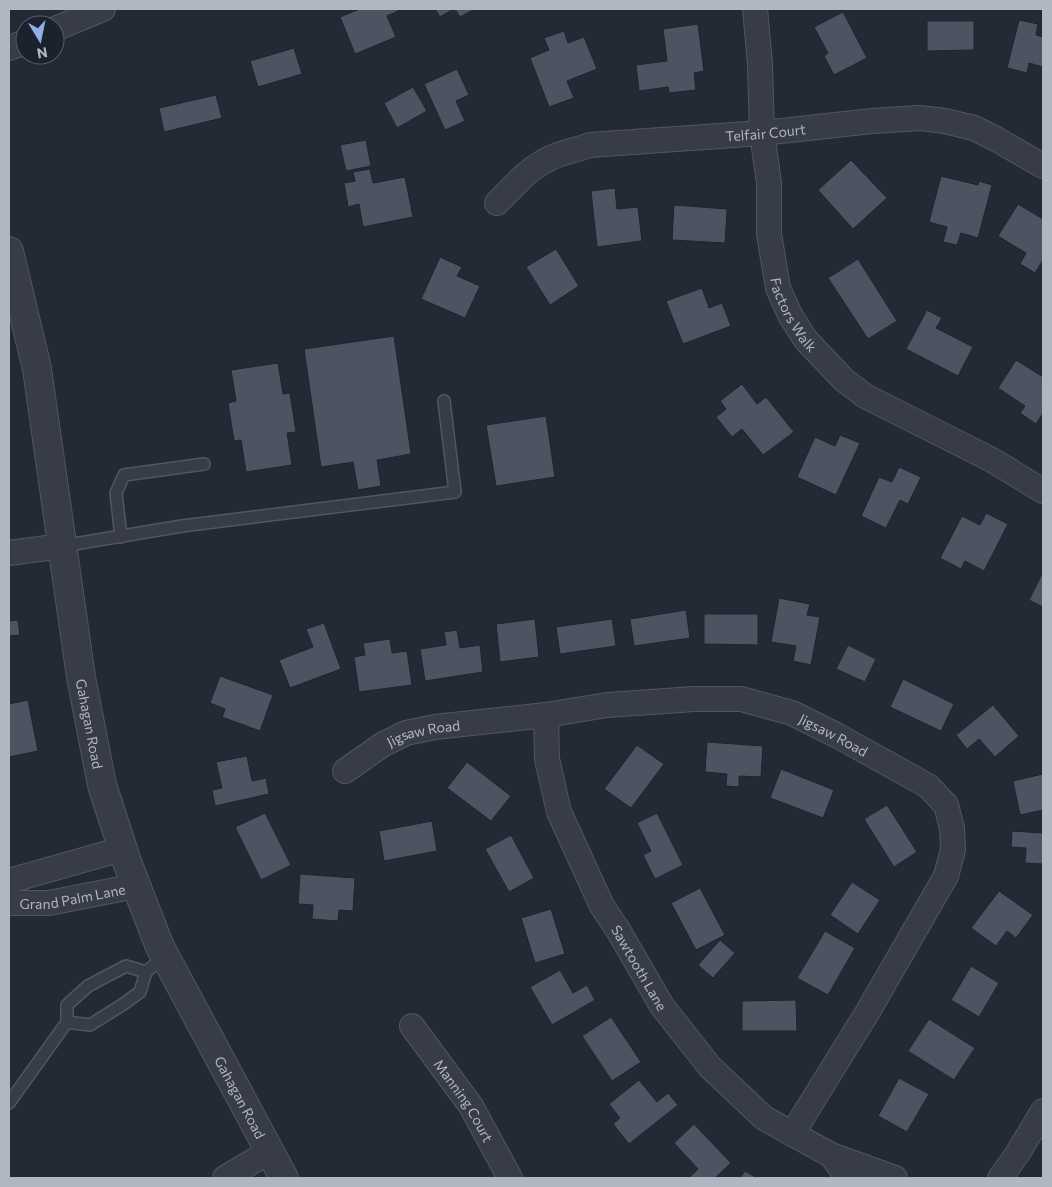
<svg xmlns="http://www.w3.org/2000/svg" width="1052" height="1187" font-family="Commissioner,sans-serif">
	<style>
		.building { fill: #4c5461; stroke: #1e242d }
		.lines { fill: none; stroke-linecap: round; stroke-linejoin: round }
		.service-casing { stroke: #515761; stroke-width: 14 }
		.minor-casing { stroke: #515761; stroke-width: 26 }
		.tertiary-casing { stroke: #515761; stroke-width: 30 }
		.service { stroke: #373c46; stroke-width: 11 }
		.minor { stroke: #373c46; stroke-width: 24 }
		.tertiary { stroke: #373c46; stroke-width: 28 }
		.labels { text-anchor: middle; dominant-baseline: central; stroke-width: 4.5; stroke-linejoin: round; paint-order: stroke }
		.street-label { font-size: 14px; fill: #b1b7c2; stroke: #1c222b }
	</style>
	<rect width="100%" height="100%" fill="#232a35"/>
	<!-- building -->
	<path class="building" d="M 360,9 L 397,9 L 398,11 L 387,16 L 396,37 L 355,54 L 340,17 Z
		M 435,9 L 453,9 L 440,17 Z
		M 455,9 L 475,9 L 460,17 Z
		M 843,12 L 867,58 L 834,75 L 824,56 L 828,53 L 814,27 Z
		M 1019,20 L 1038,24 L 1036,35 L 1043,37 L 1043,67 L 1029,63 L 1027,73 L 1007,68 Z
		M 927,21 L 974,21 L 974,50 L 927,51 Z
		M 698,24 L 704,71 L 694,73 L 696,90 L 669,93 L 668,87 L 639,91 L 636,65 L 667,61 L 663,29 Z
		M 564,31 L 568,43 L 584,37 L 597,69 L 567,81 L 574,98 L 549,107 L 530,58 L 549,50 L 544,38 Z
		M 294,48 L 302,74 L 258,87 L 250,61 Z
		M 457,69 L 469,95 L 456,101 L 465,121 L 445,130 L 424,84 Z
		M 413,87 L 427,111 L 397,128 L 384,103 Z
		M 216,95 L 222,118 L 164,132 L 159,108 Z
		M 366,140 L 371,166 L 346,171 L 340,145 Z
		M 851,160 L 887,198 L 853,229 L 818,190 Z
		M 370,169 L 373,183 L 405,177 L 413,217 L 363,227 L 359,204 L 348,207 L 344,183 L 355,181 L 353,172 Z
		M 941,176 L 978,185 L 979,181 L 992,185 L 978,238 L 961,233 L 957,245 L 943,242 L 947,227 L 929,222 Z
		M 615,188 L 617,209 L 638,207 L 642,241 L 597,247 L 591,191 Z
		M 1018,204 L 1043,219 L 1043,260 L 1035,273 L 1020,264 L 1026,253 L 998,236 Z
		M 674,205 L 727,209 L 725,243 L 672,240 Z
		M 556,249 L 579,286 L 550,305 L 526,267 Z
		M 440,257 L 462,267 L 457,276 L 480,286 L 465,318 L 421,299 Z
		M 858,259 L 897,321 L 868,339 L 828,278 Z
		M 702,288 L 709,308 L 722,303 L 731,326 L 683,344 L 666,301 Z
		M 927,310 L 942,318 L 936,328 L 973,347 L 958,376 L 906,349 Z
		M 394,336 L 411,454 L 377,460 L 381,486 L 358,490 L 353,462 L 321,467 L 304,349 Z
		M 1016,360 L 1043,377 L 1043,413 L 1036,424 L 1020,413 L 1025,406 L 998,388 Z
		M 278,363 L 283,394 L 290,393 L 296,432 L 287,433 L 292,465 L 246,472 L 241,440 L 234,441 L 228,403 L 236,401 L 231,370 Z
		M 742,384 L 757,404 L 766,397 L 794,432 L 763,455 L 742,429 L 732,437 L 716,417 L 726,409 L 720,401 Z
		M 546,416 L 555,477 L 496,486 L 486,425 Z
		M 840,435 L 860,443 L 836,495 L 797,477 L 815,437 L 835,446 Z
		M 899,467 L 921,477 L 908,504 L 900,500 L 886,528 L 861,516 L 879,477 L 892,482 Z
		M 986,513 L 1008,524 L 984,571 L 965,561 L 961,569 L 940,558 L 962,516 L 980,525 Z
		M 1043,572 L 1043,607 L 1029,600 Z
		M 779,598 L 810,604 L 807,615 L 820,617 L 811,665 L 793,661 L 796,646 L 771,642 Z
		M 686,610 L 690,638 L 634,646 L 630,619 Z
		M 704,614 L 758,614 L 758,645 L 704,644 Z
		M 535,619 L 539,657 L 500,662 L 496,624 Z
		M 612,619 L 616,646 L 560,654 L 556,627 Z
		M 18,620 L 20,635 L 9,636 L 9,621 Z
		M 324,623 L 341,669 L 290,688 L 279,660 L 313,647 L 306,629 Z
		M 457,630 L 460,648 L 480,645 L 483,672 L 425,681 L 420,649 L 446,645 L 444,632 Z
		M 390,639 L 392,653 L 407,651 L 412,685 L 359,692 L 354,657 L 365,655 L 363,643 Z
		M 848,645 L 876,659 L 865,682 L 836,669 Z
		M 220,676 L 273,695 L 260,731 L 222,717 L 225,709 L 210,703 Z
		M 903,679 L 954,704 L 941,731 L 890,707 Z
		M 28,700 L 38,751 L 9,757 L 9,704 Z
		M 993,705 L 1019,736 L 995,757 L 979,739 L 967,749 L 956,735 Z
		M 707,742 L 763,746 L 761,777 L 739,776 L 739,787 L 726,786 L 727,774 L 705,772 Z
		M 637,745 L 664,764 L 631,808 L 604,789 Z
		M 247,756 L 252,781 L 266,778 L 269,794 L 215,806 L 212,790 L 222,788 L 216,762 Z
		M 467,762 L 511,796 L 491,821 L 447,788 Z
		M 781,769 L 834,790 L 823,818 L 770,798 Z
		M 1043,774 L 1043,810 L 1020,815 L 1013,781 Z
		M 887,805 L 917,852 L 894,867 L 864,819 Z
		M 265,813 L 291,865 L 261,880 L 235,827 Z
		M 657,813 L 683,865 L 655,879 L 643,855 L 651,851 L 637,823 Z
		M 432,821 L 437,851 L 384,861 L 379,831 Z
		M 1012,831 L 1043,833 L 1043,864 L 1025,863 L 1026,848 L 1011,847 Z
		M 511,835 L 534,878 L 509,892 L 485,849 Z
		M 300,874 L 355,878 L 353,911 L 339,910 L 338,921 L 312,919 L 313,905 L 298,904 Z
		M 852,882 L 880,900 L 858,934 L 830,915 Z
		M 700,888 L 725,935 L 696,950 L 671,903 Z
		M 999,891 L 1033,915 L 1016,938 L 1007,931 L 996,946 L 971,928 Z
		M 551,909 L 565,954 L 535,963 L 521,918 Z
		M 825,931 L 855,948 L 828,995 L 797,978 Z
		M 720,940 L 735,953 L 713,978 L 698,965 Z
		M 971,966 L 999,983 L 979,1017 L 951,1000 Z
		M 560,970 L 573,993 L 587,985 L 595,1000 L 552,1025 L 530,987 Z
		M 796,1000 L 797,1031 L 742,1031 L 742,1001 Z
		M 611,1017 L 641,1062 L 612,1081 L 582,1036 Z
		M 929,1019 L 975,1048 L 954,1080 L 908,1051 Z
		M 899,1078 L 929,1094 L 907,1132 L 878,1116 Z
		M 639,1080 L 657,1102 L 668,1093 L 678,1105 L 629,1144 L 613,1124 L 620,1118 L 609,1104 Z
		M 694,1124 L 731,1163 L 715,1178 L 689,1178 L 698,1169 L 674,1143 Z
		M 745,1171 L 757,1178 L 740,1178 Z"/>
	<g class="lines">
		<!-- service casing -->
		<g class="service-casing">
			<path id="service" d="M 121,537 L 116,493 L 124,475 L 204,464
				M 62,546 L 182,526 L 455,492 L 444,401
				M 67,1022 L 67,1005 L 88,986 L 126,966 L 146,972
				M 9,1103 L 67,1022 L 90,1025 L 122,1005 L 140,992 L 146,972 L 165,956"/>
		</g>
		<!-- minor casing -->
		<g class="minor-casing">
			<g id="minor">
				<path id="s1" d="M 755,9 L 760,64 L 762,133 L 769,183 L 769,234 L 778,288 L 790,315 L 806,340 L 844,380 L 865,396 L 992,460 L 1043,491"/>
				<path d="M 55,29 L 103,9"/>
				<path d="M 9,48 L 25,42"/>
				<path id="s2" d="M 497,203 C 511,189 525,172 543,162 C 556,153 575,151 590,145 L 762,133 L 872,121 L 920,118 L 945,121 L 974,128 L 996,139 L 1043,166"/>
				<path d="M 9,553 L 62,546"/>
				<path id="s3" d="M 546,715 L 547,759 L 559,812 L 602,906 L 618,930 L 662,1006 L 710,1067 L 764,1118 L 831,1155"/>
				<path id="s4" d="M 345,771 L 382,745 L 406,733 L 435,727 L 546,715 L 607,705 L 694,699 L 741,699 L 792,713 L 838,736 L 928,786 L 946,805 L 952,828 L 953,850 L 946,876 L 867,1013 L 792,1134"/>
				<path d="M 9,881 L 122,849"/>
				<path id="s5" d="M 9,903 L 49,903 L 136,886"/>
				<path id="s6" d="M 412,1026 L 471,1106 L 510,1178"/>
				<path d="M 225,1178 L 270,1151"/>
				<path d="M 848,1178 L 831,1155 L 895,1178"/>
				<path d="M 1000,1178 L 1018,1153 L 1043,1111"/>
			</g>
		</g>
		<!-- tertiary casing -->
		<g class="tertiary-casing">
			<g id="tertiary">
				<path id="s7" d="M 9,251 L 37,369 L 81,677 L 102,785 L 127,862 L 160,947 L 284,1178"/>
			</g>
		</g>
		<!-- service -->
		<use href="#service" class="service"/>
		<!-- minor -->
		<use href="#minor" class="minor"/>
		<!-- tertiary -->
		<use href="#tertiary" class="tertiary"/>
	</g>
	<g class="labels">
		<!-- street labels -->
		<g class="street-label">
			<text stroke="none"><textPath href="#s2" startOffset="288">Telfair Court</textPath></text>
			<text stroke="none"><textPath href="#s1" startOffset="311">Factors Walk</textPath></text>
			<text stroke="none"><textPath href="#s7" startOffset="480">Gahagan Road</textPath></text>
			<text stroke="none"><textPath href="#s4" startOffset="509">Jigsaw Road</textPath></text>
			<text stroke="none"><textPath href="#s4" startOffset="89">Jigsaw Road</textPath></text>
			<text stroke="none"><textPath href="#s5" startOffset="64">Grand Palm Lane</textPath></text>
			<text stroke="none"><textPath href="#s3" startOffset="274">Sawtooth Lane</textPath></text>
			<text stroke="none"><textPath href="#s7" startOffset="885">Gahagan Road</textPath></text>
			<text stroke="none"><textPath href="#s6" startOffset="91">Manning Court</textPath></text>
		</g>
	</g>
	<!-- border -->
	<rect width="1052" height="1187" fill="none" stroke="#b1b7c2" stroke-width="20"/>
	<!-- north arrow -->
	<g transform="translate(40 40) rotate(170)"><circle r="24" fill="#1c222b" stroke="#585e67"/>
	<path d="M0-4L9 19L0 12L-9 19Z" fill="#90afe9"/>
	<text y="-8" font-size="14" font-weight="bold" text-anchor="middle" fill="#b1b7c2">N</text>
	</g>
</svg>
